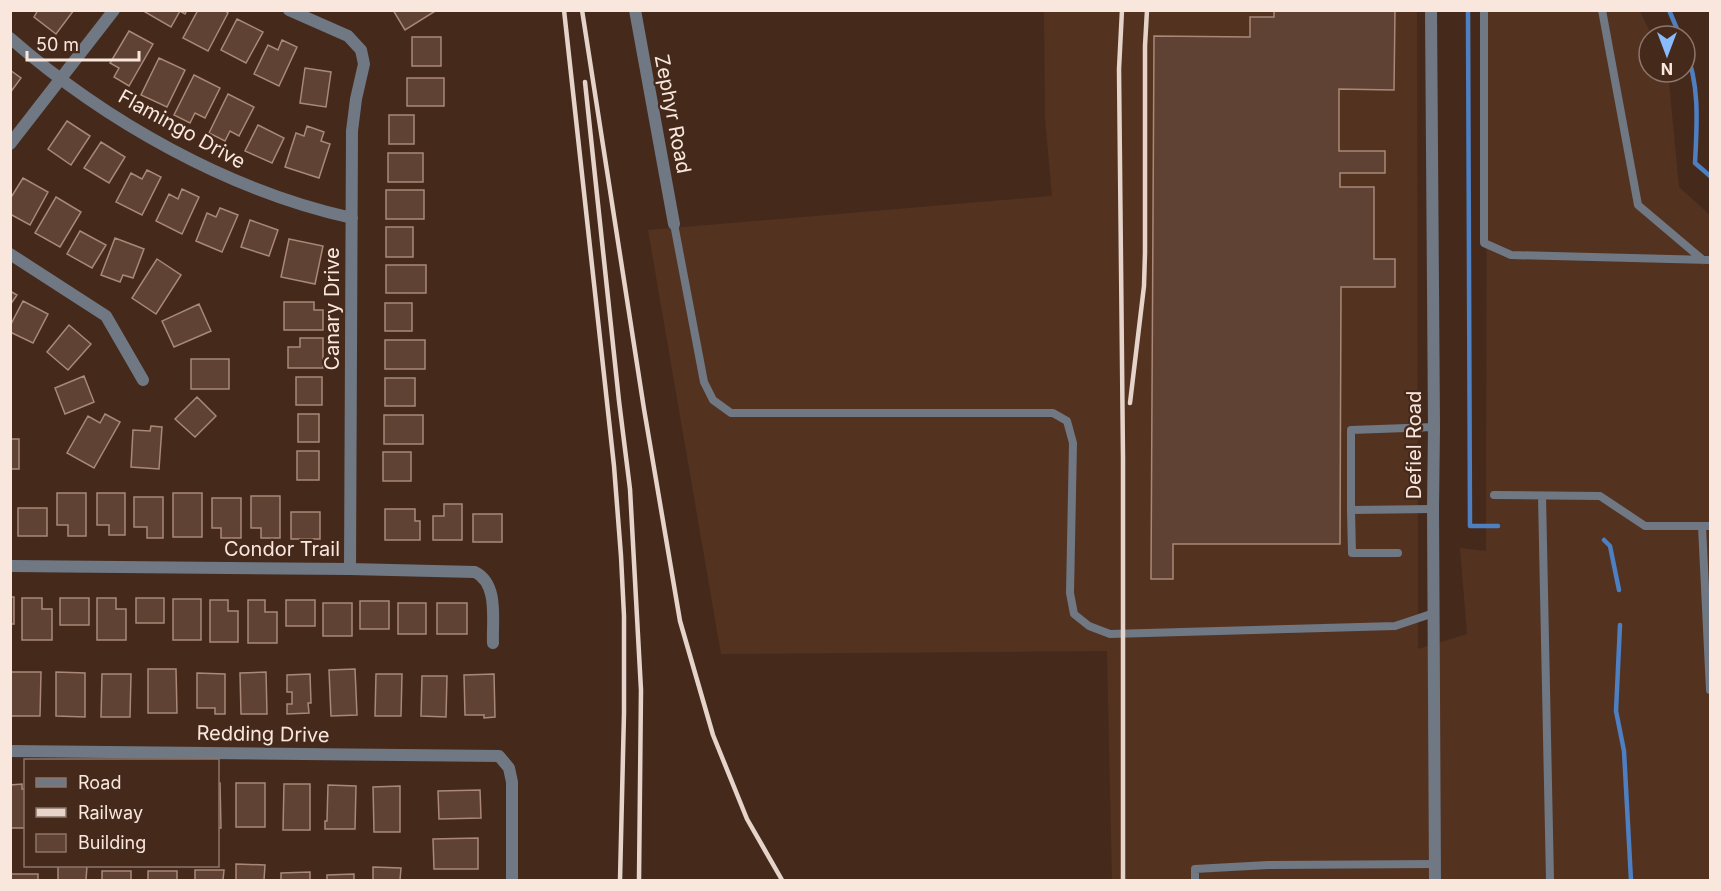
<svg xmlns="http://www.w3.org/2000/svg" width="1721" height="891" font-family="Inter,sans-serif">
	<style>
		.built { fill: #543220 }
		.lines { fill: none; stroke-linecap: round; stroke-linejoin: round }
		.stream { stroke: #4d7fc1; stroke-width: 4.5 }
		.building { fill: #5f4233; stroke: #a98877; stroke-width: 1.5 }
		.service { stroke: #707884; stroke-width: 8 }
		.minor { stroke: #707884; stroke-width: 12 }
		.rail { stroke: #e6d4ca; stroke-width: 4.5 }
		.labels { text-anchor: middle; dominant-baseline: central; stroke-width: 4.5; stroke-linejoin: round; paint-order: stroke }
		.street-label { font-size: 20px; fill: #f9e7de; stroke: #452a1c }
	</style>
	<rect width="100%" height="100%" fill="#452a1c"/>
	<!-- built -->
	<path class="built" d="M 1044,11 L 1417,11 L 1418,649 L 1467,634 L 1460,548 L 1486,551 L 1487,11 L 1640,11 L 1652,36 L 1649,36 L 1649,72 L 1668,72 L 1679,187 L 1710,215 L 1710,880 L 1112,880 L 1107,651 L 721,654 L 648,230 L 1052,196 L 1045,118 Z"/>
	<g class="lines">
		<!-- stream -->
		<path class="stream" d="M 1468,10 L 1470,526 L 1498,526
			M 1669,10 L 1680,36
			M 1685,49 C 1700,84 1697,125 1695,163 L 1710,176
			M 1604,540 L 1610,546 L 1619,590
			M 1620,625 L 1616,711 L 1624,751 L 1631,880"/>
	</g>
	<!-- building -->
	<path class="building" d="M 38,10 L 74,10 L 56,34 L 34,17 Z
		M 146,10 L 187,10 L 185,14 L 180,11 L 171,27 L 145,12 Z
		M 198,10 L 224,10 L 228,13 L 208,51 L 183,38 Z
		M 393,10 L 437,10 L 405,30 Z
		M 1274,10 L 1395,10 L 1394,90 L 1339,89 L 1339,151 L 1385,151 L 1385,173 L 1340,173 L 1340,187 L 1374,187 L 1374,259 L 1395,259 L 1395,287 L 1341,287 L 1340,544 L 1173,544 L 1173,579 L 1151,579 L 1154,36 L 1250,37 L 1250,17 L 1274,17 Z
		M 237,19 L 263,32 L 246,63 L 221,50 Z
		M 129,31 L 153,44 L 129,86 L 114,77 L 119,68 L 110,63 Z
		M 412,37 L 441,37 L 441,66 L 412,66 Z
		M 282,40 L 297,47 L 279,86 L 254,74 L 268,45 L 278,50 Z
		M 159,58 L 185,70 L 167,107 L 141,95 Z
		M 305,68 L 331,72 L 326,107 L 300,103 Z
		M 10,70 L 21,78 L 10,93 Z
		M 194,75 L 220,88 L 205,118 L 195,113 L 190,123 L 174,115 Z
		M 407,78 L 444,78 L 444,106 L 407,106 Z
		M 228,94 L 254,107 L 239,136 L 230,131 L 225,141 L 209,133 Z
		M 389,115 L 414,115 L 414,144 L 389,144 Z
		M 67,121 L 90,136 L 71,165 L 48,149 Z
		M 258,125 L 284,138 L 272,163 L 245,151 Z
		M 307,126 L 324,132 L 321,141 L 330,144 L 319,178 L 285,167 L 296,133 L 304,136 Z
		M 101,142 L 125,157 L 109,183 L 84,168 Z
		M 388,153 L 423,153 L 423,182 L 388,182 Z
		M 147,170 L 161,177 L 142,215 L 116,202 L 131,173 L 142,179 Z
		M 23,178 L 48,192 L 30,225 L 10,214 L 10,199 Z
		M 182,189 L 199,197 L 182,234 L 156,221 L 169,194 L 178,199 Z
		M 386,190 L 424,190 L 424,219 L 386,219 Z
		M 56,197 L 81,212 L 60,247 L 35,233 Z
		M 220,208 L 238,215 L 222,252 L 196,241 L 207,213 L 216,217 Z
		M 250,220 L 278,230 L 269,256 L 241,247 Z
		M 386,227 L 413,227 L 413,257 L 386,257 Z
		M 80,231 L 106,245 L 92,268 L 67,254 Z
		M 115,238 L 144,249 L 133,278 L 123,275 L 120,282 L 101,275 Z
		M 289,239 L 323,246 L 315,284 L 281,277 Z
		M 157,259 L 181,275 L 156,314 L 132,298 Z
		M 386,265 L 426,265 L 426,293 L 386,293 Z
		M 10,291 L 17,295 L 10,305 Z
		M 23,301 L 48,314 L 33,343 L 10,332 L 10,326 Z
		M 284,302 L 314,302 L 314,310 L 323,310 L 323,330 L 284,330 Z
		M 385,303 L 412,303 L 412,331 L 385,331 Z
		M 199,304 L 211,331 L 174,347 L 162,321 Z
		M 69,325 L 91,344 L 68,370 L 47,352 Z
		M 300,338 L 323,338 L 323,368 L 288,368 L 288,347 L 300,347 Z
		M 385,340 L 425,340 L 425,369 L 385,369 Z
		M 191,359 L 229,359 L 229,389 L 191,389 Z
		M 84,376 L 94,402 L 65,414 L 55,388 Z
		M 296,377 L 322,377 L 322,405 L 296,405 Z
		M 385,378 L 415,378 L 415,406 L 385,406 Z
		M 197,397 L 216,416 L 195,437 L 175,419 Z
		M 105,414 L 120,422 L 94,468 L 67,453 L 88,416 L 100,423 Z
		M 298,414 L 319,414 L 319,442 L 298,442 Z
		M 384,415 L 423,415 L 423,444 L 384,444 Z
		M 151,426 L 162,427 L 159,469 L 131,467 L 133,430 L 150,431 Z
		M 10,439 L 19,439 L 19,469 L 10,469 Z
		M 297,451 L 319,451 L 319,480 L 297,480 Z
		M 383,452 L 411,452 L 411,481 L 383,481 Z
		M 57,493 L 86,493 L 86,536 L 68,536 L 68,525 L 57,525 Z
		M 97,493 L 125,493 L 125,535 L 109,535 L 109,525 L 97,525 Z
		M 173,493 L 202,493 L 202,537 L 173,537 Z
		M 251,496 L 280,496 L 280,538 L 261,538 L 261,528 L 251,528 Z
		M 134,497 L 163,497 L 163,538 L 147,538 L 147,527 L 134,527 Z
		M 212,498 L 241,498 L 241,538 L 221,538 L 221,528 L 212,528 Z
		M 444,504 L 462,504 L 462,540 L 433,540 L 433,516 L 444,516 Z
		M 18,508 L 47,508 L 47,536 L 18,536 Z
		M 385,509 L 415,509 L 415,521 L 420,521 L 420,540 L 385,540 Z
		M 291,512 L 320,512 L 320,539 L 291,539 Z
		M 473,514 L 502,514 L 502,542 L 473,542 Z
		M 10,597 L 14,597 L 14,624 L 10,624 Z
		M 22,598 L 42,598 L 42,609 L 52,609 L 52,640 L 22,640 Z
		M 60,598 L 89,598 L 89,625 L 60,625 Z
		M 97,598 L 116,598 L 116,609 L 126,609 L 126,640 L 97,640 Z
		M 136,598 L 164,598 L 164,623 L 136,623 Z
		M 173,599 L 201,599 L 201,640 L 173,640 Z
		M 210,600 L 228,600 L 228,611 L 238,611 L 238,642 L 210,642 Z
		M 248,600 L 265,600 L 265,612 L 277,612 L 277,643 L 248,643 Z
		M 286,600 L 315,600 L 315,626 L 286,626 Z
		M 360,601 L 389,601 L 389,629 L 360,629 Z
		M 323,603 L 352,603 L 352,636 L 323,636 Z
		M 398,603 L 426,603 L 426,634 L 398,634 Z
		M 437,603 L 467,603 L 467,634 L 437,634 Z
		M 148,669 L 176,669 L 177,713 L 148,713 Z
		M 355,669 L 357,715 L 331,716 L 329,670 Z
		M 11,672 L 41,672 L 40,716 L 11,716 Z
		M 56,672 L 85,673 L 85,717 L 56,716 Z
		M 266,672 L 267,714 L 241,714 L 240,673 Z
		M 197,673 L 225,674 L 225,714 L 215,714 L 215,708 L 197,708 Z
		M 102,674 L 131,674 L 130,717 L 101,717 Z
		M 310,674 L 311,703 L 308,703 L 309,713 L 287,714 L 287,704 L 292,704 L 292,692 L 287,692 L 287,675 Z
		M 376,674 L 402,674 L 401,716 L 375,716 Z
		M 494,674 L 495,717 L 484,718 L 484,715 L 465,715 L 464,675 Z
		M 422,676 L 447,676 L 446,717 L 421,716 Z
		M 218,783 L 220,783 L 221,828 L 218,828 Z
		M 236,783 L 265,783 L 265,827 L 236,827 Z
		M 22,784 L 22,789 L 26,789 L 26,828 L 10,828 L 10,785 Z
		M 284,784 L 310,784 L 310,830 L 283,830 Z
		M 328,785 L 356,786 L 355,829 L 325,829 L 325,821 L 327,821 Z
		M 400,786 L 400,832 L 374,832 L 373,787 Z
		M 480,790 L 481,818 L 439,819 L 438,791 Z
		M 478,838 L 478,869 L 434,869 L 433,839 Z
		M 236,864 L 265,865 L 264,880 L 236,880 Z
		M 58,866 L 87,866 L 86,880 L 58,880 Z
		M 373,867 L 401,868 L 400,880 L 373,880 Z
		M 195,870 L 224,870 L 223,880 L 195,880 Z
		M 102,871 L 131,871 L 131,880 L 102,880 Z
		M 148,871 L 177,871 L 177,880 L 148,880 Z
		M 310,872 L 310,880 L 281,880 L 281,873 Z
		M 10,874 L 38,874 L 38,880 L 10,880 Z
		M 354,874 L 354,880 L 327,880 L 327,875 Z"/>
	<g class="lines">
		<!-- service -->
		<path class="service" d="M 1484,10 L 1484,243 L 1511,255 L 1710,260
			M 1602,10 L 1638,205 L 1703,260
			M 674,224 L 704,382 L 713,400 L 731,413 L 1053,413 L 1067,421 L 1073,443 L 1070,593 L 1074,614 L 1089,626 L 1110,634 L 1395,626 L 1434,613
			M 1494,495 L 1600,496 L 1645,526 L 1710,526
			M 1542,496 L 1550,880
			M 1351,510 L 1351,430 L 1434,427
			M 1702,526 L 1710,690
			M 1398,553 L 1352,553 L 1351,510 L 1433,509
			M 1195,880 L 1195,869 L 1268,865 L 1435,864"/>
		<!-- minor -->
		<path class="minor" d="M 289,10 L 348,36 L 361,50 L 364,64 L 356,99 L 352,131 L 350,569
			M 635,10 L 674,224
			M 1431,10 L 1434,427 L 1433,509 L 1435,880
			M 10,38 C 105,121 229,191 352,218
			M 10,144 L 114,10
			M 10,254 L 106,316 L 143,380
			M 10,566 L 350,569 L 475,572 C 499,584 492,620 493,643
			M 10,751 L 499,756 L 509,768 L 512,782 L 512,880"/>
		<!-- rail -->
		<path class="rail" d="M 564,10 L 614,466 L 621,556 L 624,616 L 624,713 L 620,880
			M 582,10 L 644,409 L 680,621 L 713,735 L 747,819 L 782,880
			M 1122,10 L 1119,69 L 1123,458 L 1123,880
			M 585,82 L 619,401 L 630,489 L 641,690 L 639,880
			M 1130,403 L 1144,286 L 1145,253 L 1145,46 L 1147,10"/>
	</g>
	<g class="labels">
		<!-- street labels -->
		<g class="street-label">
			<text transform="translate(673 114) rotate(79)">Zephyr Road</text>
			<text transform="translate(182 129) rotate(29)">Flamingo Drive</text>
			<text transform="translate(332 309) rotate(-90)">Canary Drive</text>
			<text transform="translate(1414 445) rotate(-90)">Defiel Road</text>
			<text x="282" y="549">Condor Trail</text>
			<text transform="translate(263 734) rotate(1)">Redding Drive</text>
		</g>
	</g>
	<!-- border -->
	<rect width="1721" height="891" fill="none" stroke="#f9e7de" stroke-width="24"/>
	<!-- legend -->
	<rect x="24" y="759" width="195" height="108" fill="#452a1c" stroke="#8d766a" stroke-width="1.5"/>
	<rect x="36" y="778" width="30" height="9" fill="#707884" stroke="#8d766a" stroke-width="1.5"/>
	<text x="78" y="789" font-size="18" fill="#f9e7de">Road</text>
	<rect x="36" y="808" width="30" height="9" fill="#e6d4ca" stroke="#8d766a" stroke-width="1.5"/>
	<text x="78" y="819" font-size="18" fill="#f9e7de">Railway</text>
	<rect x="36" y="834" width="30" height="18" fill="#5f4233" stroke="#8d766a" stroke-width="1.5"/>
	<text x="78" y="849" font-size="18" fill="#f9e7de">Building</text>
	<!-- north arrow -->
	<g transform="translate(1667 54) rotate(180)"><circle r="28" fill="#452a1c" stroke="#8d766a" stroke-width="1.5"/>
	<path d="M0-4.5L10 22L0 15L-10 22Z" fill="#89bafc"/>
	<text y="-9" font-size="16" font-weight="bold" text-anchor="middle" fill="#f9e7de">N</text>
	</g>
	<!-- scale -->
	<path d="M27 51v9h112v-9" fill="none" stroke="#f9e7de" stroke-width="3"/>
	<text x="36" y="51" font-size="18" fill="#f9e7de" stroke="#452a1c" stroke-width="4.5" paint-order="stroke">50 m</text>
</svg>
